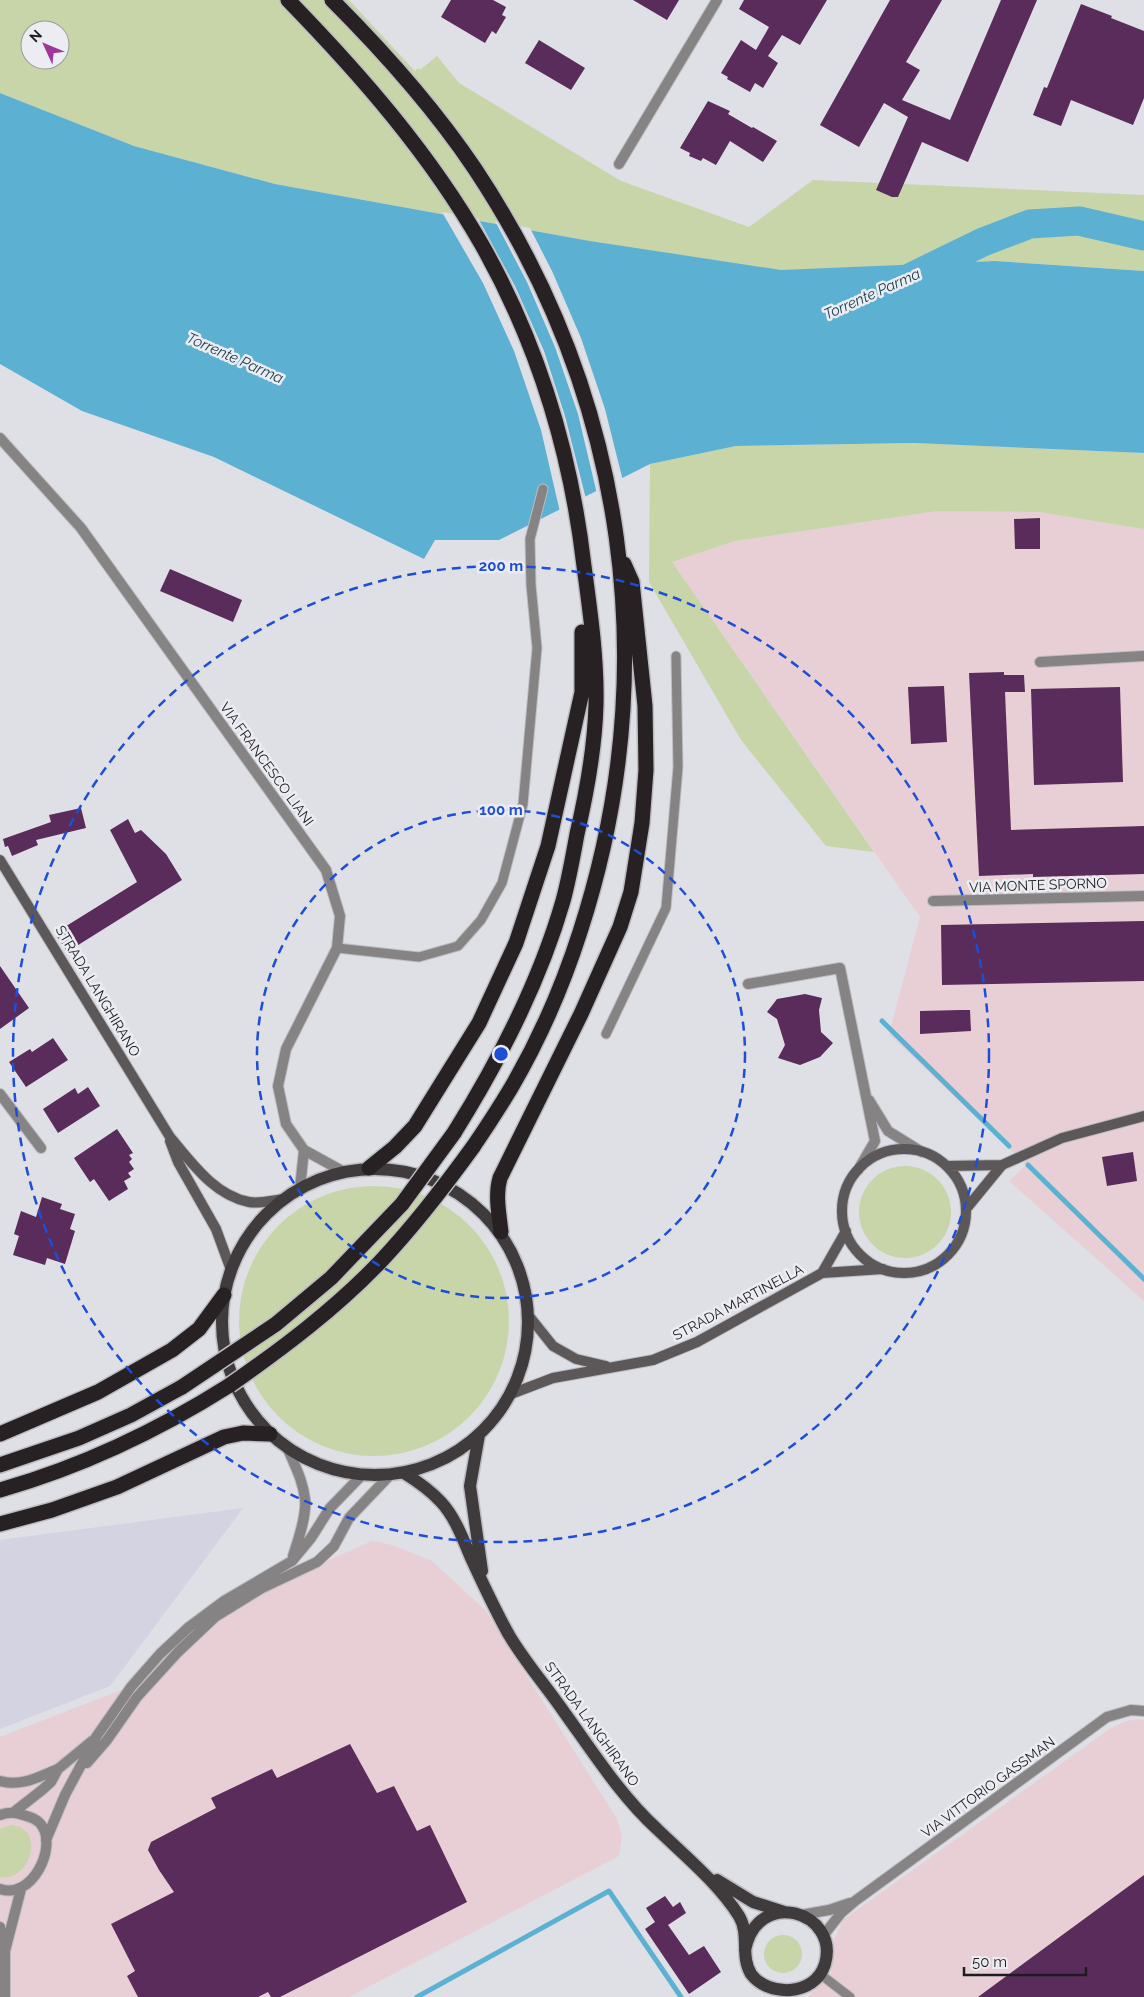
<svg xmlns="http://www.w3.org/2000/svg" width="1144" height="1997" font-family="Raleway,sans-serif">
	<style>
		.commercial { fill: #e8cfd5 }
		.built { fill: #d3d3e1 }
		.green { fill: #c7d5a9; fill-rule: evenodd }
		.water { fill: #5cb1d3 }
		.pier { fill: #dfdfe6 }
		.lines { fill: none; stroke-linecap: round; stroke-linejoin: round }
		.stream { stroke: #5cb1d3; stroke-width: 5 }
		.river { stroke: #5cb1d3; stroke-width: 29 }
		.building { fill: #5a2c5b }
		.lane-casing { stroke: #bcbcc2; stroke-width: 11 }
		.street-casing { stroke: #bcbcc2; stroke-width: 12 }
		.secondary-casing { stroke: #bcbcc2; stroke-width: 12 }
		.primary-casing { stroke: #bcbcc2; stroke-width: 15 }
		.highway-casing { stroke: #bcbcc2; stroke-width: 18 }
		.lane { stroke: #868384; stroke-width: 9 }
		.street { stroke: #868384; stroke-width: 10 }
		.secondary { stroke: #5c5859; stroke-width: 10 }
		.primary { stroke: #3f3a3b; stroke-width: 12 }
		.highway { stroke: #272123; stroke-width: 15 }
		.highway-bridge-casing { stroke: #bcbcc2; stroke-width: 18; stroke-linecap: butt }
		.highway-bridge { stroke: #272123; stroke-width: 15 }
		.ring { fill: none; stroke: #1d4ed8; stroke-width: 2.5; stroke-dasharray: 9 6 }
		.labels { text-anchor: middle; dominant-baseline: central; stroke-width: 5; stroke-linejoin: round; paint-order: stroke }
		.street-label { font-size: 14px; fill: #1d1d20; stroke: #ecedf3 }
		.water-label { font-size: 15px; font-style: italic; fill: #163c4b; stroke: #ecedf3 }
		.centre { fill: #1d4ed8; stroke: #ecedf3; stroke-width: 2.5 }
		.ring-label { font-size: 15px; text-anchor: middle; font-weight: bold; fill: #1d4ed8; stroke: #ecedf3; stroke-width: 5; stroke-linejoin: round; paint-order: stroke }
	</style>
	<rect width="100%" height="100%" fill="#dfdfe6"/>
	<!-- commercial -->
	<path class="commercial" d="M 938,511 L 1039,512 L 1144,529 L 1144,1301 L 1009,1181 L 1026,1165 L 889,1034 L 920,917 L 672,562 L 735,541 Z
		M 372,1541 L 392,1545 L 432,1561 L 486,1611 L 617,1819 L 622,1836 L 619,1856 L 349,1997 L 0,1997 L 0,1737 L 165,1673 L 232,1603 Z
		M 1141,1719 L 1144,1720 L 1144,1997 L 808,1997 L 831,1973 L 834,1940 L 843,1920 L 1111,1728 L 1126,1721 Z"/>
	<!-- built -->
	<path class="built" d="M 243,1508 L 110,1686 L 0,1729 L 0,1540 Z"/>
	<!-- green -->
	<path class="green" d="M 0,0 L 349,0 L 415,71 L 418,68 L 420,70 L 437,56 L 459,83 L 621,181 L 749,227 L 813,180 L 1144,195 L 1144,271 L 995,261 L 781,271 L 590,241 L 275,184 L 134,146 L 0,93 ZM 30,30 L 60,30 L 60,60 L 30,60 Z
		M 914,443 L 1144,453 L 1144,529 L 1039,512 L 938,511 L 735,541 L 672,562 L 874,852 L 826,846 L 741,740 L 649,582 L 650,464 L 736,446 Z
		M859 1212a46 46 0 1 1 92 0a46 46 0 1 1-92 0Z
		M239 1321a135 135 0 1 1 270 0a135 135 0 1 1-270 0Z
		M 11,1825 C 14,1826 19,1826 22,1828 C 42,1841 27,1881 0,1877 L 0,1829 Z
		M764 1954a19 19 0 1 1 38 0a19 19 0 1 1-38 0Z"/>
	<!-- water -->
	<path class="water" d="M 0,93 L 134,146 L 275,184 L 590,241 L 781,270 L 995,261 L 1144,271 L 1144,453 L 914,443 L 736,446 L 650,464 L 499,540 L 435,540 L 424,559 L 214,457 L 82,411 L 0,364 Z"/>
	<!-- pier -->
	<path class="pier" d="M 442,212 L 478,218 L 515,286 L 544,351 L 565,416 L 586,499 L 560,512 L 541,430 L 514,351 L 483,283 Z
		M 495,221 L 530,228 L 552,271 L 581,338 L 605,409 L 623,481 L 597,494 L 578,414 L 555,347 L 527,282 Z"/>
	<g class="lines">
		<!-- stream -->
		<path class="stream" d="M 882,1021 L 1009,1146
			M 1028,1165 L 1144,1279
			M 417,1997 L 609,1891 L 681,1997"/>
		<!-- river -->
		<path class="river" d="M 903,281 L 983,242 L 1030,224 L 1079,221 L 1144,236"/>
	</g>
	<!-- building -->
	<path class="building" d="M 451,0 L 493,0 L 506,7 L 502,15 L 506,17 L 496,34 L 492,31 L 485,43 L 441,17 Z
		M 633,0 L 679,0 L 667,20 Z
		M 744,0 L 827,0 L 800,45 L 782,35 L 768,56 L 778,63 L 763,88 L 755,83 L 750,92 L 727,79 L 728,77 L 721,73 L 741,40 L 756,50 L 769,27 L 739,9 Z
		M 890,0 L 942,0 L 906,62 L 920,70 L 902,100 L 950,120 L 1001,0 L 1037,0 L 968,162 L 922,142 L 898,197 L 892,197 L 876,190 L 908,117 L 884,103 L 859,147 L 820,125 Z
		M 1081,4 L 1112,16 L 1111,18 L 1144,31 L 1144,98 L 1133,125 L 1071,100 L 1061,126 L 1033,115 L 1044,87 L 1047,88 Z
		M 539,40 L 585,68 L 571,90 L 525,63 Z
		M 708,101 L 730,111 L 728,114 L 752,128 L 753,127 L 777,141 L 763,162 L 730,141 L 716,165 L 703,158 L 701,161 L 689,156 L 690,153 L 680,148 Z
		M 1040,518 L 1040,549 L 1015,549 L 1014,519 Z
		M 170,569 L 242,600 L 233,622 L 160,591 Z
		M 1004,672 L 1004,675 L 1024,675 L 1025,692 L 1005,692 L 1011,830 L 1144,826 L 1144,874 L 1033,877 L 1033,874 L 979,876 L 969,673 Z
		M 944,686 L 947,742 L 911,744 L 908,687 Z
		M 1120,687 L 1123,782 L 1034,785 L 1031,689 Z
		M 81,808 L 86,828 L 36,840 L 38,845 L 12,856 L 8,846 L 5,847 L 3,839 L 51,822 L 49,815 Z
		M 128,819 L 135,833 L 141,830 L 166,854 L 182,880 L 67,952 L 55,933 L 137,882 L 110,830 Z
		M 1144,921 L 1144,981 L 942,985 L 941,925 Z
		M 0,966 L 29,1008 L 0,1029 Z
		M 805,994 L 822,998 L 819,1010 L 821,1032 L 833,1043 L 820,1057 L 800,1065 L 778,1058 L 785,1045 L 777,1019 L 767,1012 L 777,999 Z
		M 961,1010 L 970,1010 L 971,1031 L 920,1034 L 920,1011 Z
		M 53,1038 L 68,1060 L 26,1087 L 9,1062 L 30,1049 L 32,1052 Z
		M 88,1087 L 100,1106 L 58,1133 L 43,1109 L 75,1088 L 78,1094 Z
		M 117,1129 L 133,1153 L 129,1155 L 132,1159 L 129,1162 L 134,1169 L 128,1173 L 131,1177 L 124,1181 L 128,1189 L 109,1201 L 94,1179 L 90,1182 L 74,1158 Z
		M 1133,1152 L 1137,1181 L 1107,1186 L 1102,1157 Z
		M 42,1197 L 62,1204 L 60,1209 L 75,1214 L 70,1229 L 75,1231 L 65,1264 L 47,1258 L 45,1265 L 13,1255 L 19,1236 L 14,1234 L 21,1211 L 36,1217 Z
		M 350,1744 L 377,1793 L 394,1786 L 417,1831 L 430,1825 L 467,1902 L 280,1997 L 271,1997 L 268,1992 L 258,1997 L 138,1997 L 127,1976 L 135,1971 L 111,1924 L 174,1892 L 159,1870 L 148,1850 L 151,1842 L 216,1808 L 211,1798 L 272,1769 L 277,1778 Z
		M 1144,1875 L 1144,1997 L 978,1997 Z
		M 665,1896 L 673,1907 L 680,1902 L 686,1913 L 668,1925 L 689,1955 L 704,1946 L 721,1972 L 689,1994 L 645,1929 L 655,1922 L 646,1908 Z"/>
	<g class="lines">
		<!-- lane casing -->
		<g class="lane-casing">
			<path id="lane" d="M 337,948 L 419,957 L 458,946 L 481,920 L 502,883 L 523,804 L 537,648 L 531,585 L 530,539 L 543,489
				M 606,1034 L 666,908 L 678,767 L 676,656
				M 820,1974 L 850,1997"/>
		</g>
		<!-- street casing -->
		<g class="street-casing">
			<path id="street" d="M 619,164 L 717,0
				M 0,438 L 81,528 L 326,870 L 340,916 L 337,948 L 286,1049 L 278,1086 L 286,1124 L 304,1150 L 344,1172
				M 1040,662 L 1144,656
				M 933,901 L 1144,896
				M 748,984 L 840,968 L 875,1141 L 858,1170
				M 0,1094 L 41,1148
				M 869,1100 L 888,1131 L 922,1152
				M 300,1188 L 304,1150
				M 287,1447 C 294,1464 303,1480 305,1499 C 307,1515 298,1541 293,1556
				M 87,1763 L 107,1740 L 137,1697 L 178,1652 L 215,1617 L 262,1588 L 317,1562 L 334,1546 L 349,1518 L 390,1475
				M 0,1781 C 22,1787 38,1777 58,1769
				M 14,1812 L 42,1790 L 51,1782 L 58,1769 L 92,1741
				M 0,1815 C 8,1812 15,1812 23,1815 C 30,1817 38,1819 42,1826 C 57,1848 32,1900 0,1889
				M 46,1840 L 65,1795 L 96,1737 L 131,1687 L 160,1654 L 189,1627 L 224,1601 L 292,1561 L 311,1538 L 330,1508 L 362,1475
				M 801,1915 L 829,1910 L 850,1903
				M 0,1927 L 4,1948
				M 823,1936 L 841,1913 L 855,1901 L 1107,1717 L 1131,1710 L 1144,1711
				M 5,1997 L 5,1951 L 21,1889"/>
		</g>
		<!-- secondary casing -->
		<g class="secondary-casing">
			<path id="secondary" d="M 0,860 L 170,1137 C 192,1163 214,1195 249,1202 C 260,1204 274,1200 284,1199
				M 170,1141 L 178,1162 L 216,1229 L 231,1270
				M842 1211a62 62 0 1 1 124 0a62 62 0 1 1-124 0Z
				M 947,1166 L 1002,1165 L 1062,1138 L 1144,1116
				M 966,1209 L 1002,1165
				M 822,1273 L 846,1231
				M 529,1316 L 553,1346 L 576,1359 L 606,1366
				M 511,1394 L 553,1378 L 653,1360 L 697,1342 L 822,1273 L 883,1269"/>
		</g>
		<!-- primary casing -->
		<g class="primary-casing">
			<path id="primary" d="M222 1322a153 153 0 1 1 306 0a153 153 0 1 1-306 0Z
				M 479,1435 L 470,1486 L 482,1571
				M 404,1473 C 417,1481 430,1490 441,1502 C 455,1517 463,1539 471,1558 C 483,1584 495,1610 509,1635 C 525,1662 546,1686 564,1712 C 593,1752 620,1795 657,1829 C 685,1856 718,1883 739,1916 C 750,1934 740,1956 751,1974 C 768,1997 815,1997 825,1964 C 840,1912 758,1886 745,1950
				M 717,1880 L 753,1902 L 784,1912"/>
		</g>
		<!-- highway casing -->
		<g class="highway-casing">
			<path id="highway" d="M 288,0 C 361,75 430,154 482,245 C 538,344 571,454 584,566 C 590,611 597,658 596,704 C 595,747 587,791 577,834 C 573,856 569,879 563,901 C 539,984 499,1061 454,1133
				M 332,0 C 384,52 434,108 475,169 C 627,398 665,670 580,932 C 563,985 539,1040 511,1088 C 499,1108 486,1128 473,1147
				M 369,1168 L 395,1147 L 415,1126 L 479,1023 L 516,943 L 548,846 L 582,692 L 582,632
				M 501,1232 C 499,1214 495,1195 500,1178 L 581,1014 L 620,927 L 631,892 L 642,823 L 646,770 L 645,706 L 632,582 L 624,564
				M 0,1434 L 98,1392 L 172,1350 L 199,1329 L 224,1295
				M 0,1465 L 79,1438 L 131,1415 L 182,1387
				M 0,1490 C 81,1467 159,1430 230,1385
				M 0,1524 L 52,1510 L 117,1487 L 224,1437 L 243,1433 L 270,1434"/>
		</g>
		<!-- lane -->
		<use href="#lane" class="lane"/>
		<!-- street -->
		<use href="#street" class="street"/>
		<!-- secondary -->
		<use href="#secondary" class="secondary"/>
		<!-- primary -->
		<use href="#primary" class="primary"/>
		<!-- highway -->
		<use href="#highway" class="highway"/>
		<!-- highway-bridge casing -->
		<g class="highway-bridge-casing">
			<path id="highway-bridge" d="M 230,1385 C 283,1348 335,1309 380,1262 C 414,1226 444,1187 473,1147
				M 182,1387 L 276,1324 L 331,1278 L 402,1204 L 454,1133"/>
		</g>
		<!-- highway-bridge -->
		<use href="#highway-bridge" class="highway-bridge"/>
	</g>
	<!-- distance rings -->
	<g class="ring">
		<circle cx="501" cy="1054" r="244"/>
		<circle cx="501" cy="1054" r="488"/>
	</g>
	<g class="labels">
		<!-- street labels -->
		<g class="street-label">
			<text transform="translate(267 764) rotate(54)">VIA FRANCESCO LIANI</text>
			<text transform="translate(1038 885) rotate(-2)">VIA MONTE SPORNO</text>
			<text transform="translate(98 991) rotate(59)">STRADA LANGHIRANO</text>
			<text transform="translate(738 1302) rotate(-28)">STRADA MARTINELLA</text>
			<text transform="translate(592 1724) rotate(54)">STRADA LANGHIRANO</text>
			<text transform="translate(988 1787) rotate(-36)">VIA VITTORIO GASSMAN</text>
		</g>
		<!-- water labels -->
		<g class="water-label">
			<text transform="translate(872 294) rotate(-24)">Torrente Parma</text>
			<text transform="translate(235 358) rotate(24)">Torrente Parma</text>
		</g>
	</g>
	<circle cx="501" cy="1054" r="8" class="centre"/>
	<g class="ring-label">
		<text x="501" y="571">200 m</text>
		<text x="501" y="815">100 m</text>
	</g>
	<!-- north arrow -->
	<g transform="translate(45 45) rotate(314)"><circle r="24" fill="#ecedf3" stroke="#999a9f"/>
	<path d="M0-4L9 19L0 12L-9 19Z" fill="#9d379c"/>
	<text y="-8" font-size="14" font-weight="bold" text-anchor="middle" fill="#1d1d20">N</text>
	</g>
	<!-- scale -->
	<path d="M964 1967v8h122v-8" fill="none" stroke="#1d1d20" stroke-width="2.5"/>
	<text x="972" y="1967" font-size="15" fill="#1d1d20" stroke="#ecedf3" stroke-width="4" paint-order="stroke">50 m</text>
</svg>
